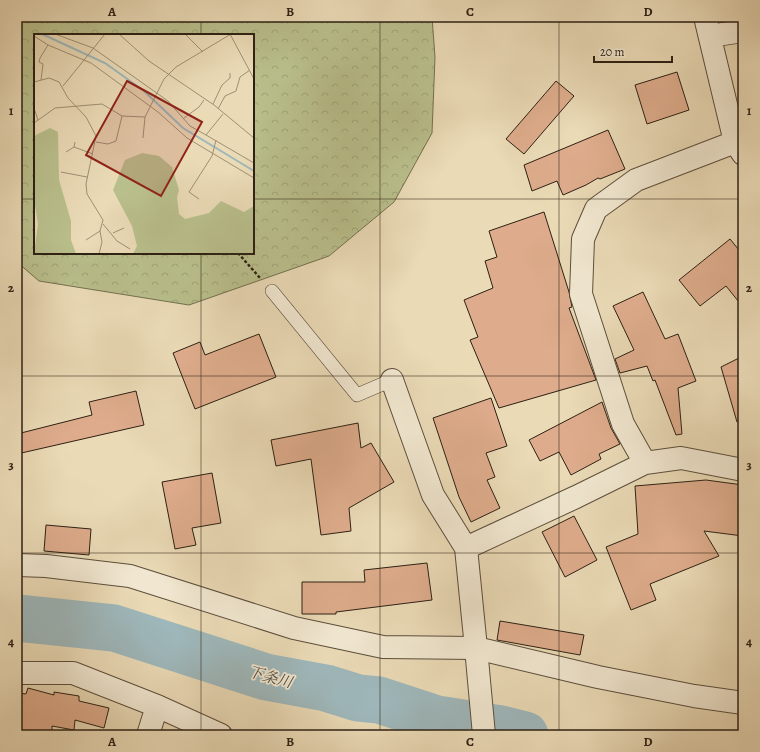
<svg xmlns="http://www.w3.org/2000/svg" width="760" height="752" font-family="Alegreya,'Noto Serif JP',serif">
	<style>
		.forest { fill: url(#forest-crowns); stroke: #737050; fill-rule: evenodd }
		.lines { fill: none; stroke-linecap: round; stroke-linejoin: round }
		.river { stroke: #9eb7ba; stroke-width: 47 }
		.building { fill: #deac8c; stroke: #2d2013 }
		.service-casing { stroke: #5c4e3c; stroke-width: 14 }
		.minor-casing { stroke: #5c4e3c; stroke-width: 24 }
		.tertiary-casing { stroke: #5c4e3c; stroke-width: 24 }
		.path { stroke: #2d2013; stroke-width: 2.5; stroke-dasharray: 3 2; stroke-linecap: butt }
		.service { stroke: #f1e7d0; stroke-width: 13 }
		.minor { stroke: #f1e7d0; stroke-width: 22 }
		.tertiary { stroke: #f1e7d0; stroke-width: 22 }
		.grid { fill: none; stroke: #2d2013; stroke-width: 1; stroke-opacity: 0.55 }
		.labels { text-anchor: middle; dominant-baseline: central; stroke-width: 3.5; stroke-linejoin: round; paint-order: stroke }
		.water-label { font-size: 15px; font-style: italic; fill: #4f4d45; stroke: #f1e7d0 }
		.inset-river { fill: none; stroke: #9eb7ba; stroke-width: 2 }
		.inset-road { fill: none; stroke: #9e9075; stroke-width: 1 }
		.view { fill: #8f2418; fill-opacity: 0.15; stroke: #8f2418; stroke-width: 2 }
		.inset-edge { fill: none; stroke: #2d2013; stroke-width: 2 }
		.neatline { fill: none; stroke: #2d2013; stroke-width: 1.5 }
		.grid-label { font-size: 13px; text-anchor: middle; font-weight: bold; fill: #2d2013 }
	</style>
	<defs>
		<pattern id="forest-crowns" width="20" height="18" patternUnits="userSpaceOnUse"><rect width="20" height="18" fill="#b9bf8c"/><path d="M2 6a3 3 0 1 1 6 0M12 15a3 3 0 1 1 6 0" fill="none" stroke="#9fa478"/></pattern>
	</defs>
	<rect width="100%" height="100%" fill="#eadab6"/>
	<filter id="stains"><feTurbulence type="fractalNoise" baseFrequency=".005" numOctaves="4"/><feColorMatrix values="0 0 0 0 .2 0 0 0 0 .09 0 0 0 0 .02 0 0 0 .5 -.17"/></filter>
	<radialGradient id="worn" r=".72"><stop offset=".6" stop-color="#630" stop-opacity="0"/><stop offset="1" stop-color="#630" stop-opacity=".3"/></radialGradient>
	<!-- forest -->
	<path class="forest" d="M 17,17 L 432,17 L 435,57 L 432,133 L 394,202 L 329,256 L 189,305 L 39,281 L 17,262 ZM 35,35 L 253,35 L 253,253 L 35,253 Z"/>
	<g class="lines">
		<!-- river -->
		<path class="river" d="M 17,618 L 114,628 L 266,677 L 326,688 L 358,698 L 379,700 L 437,719 L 501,729 L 525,735"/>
	</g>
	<!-- building -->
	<path class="building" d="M 677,72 L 689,110 L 647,124 L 635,85 Z
		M 556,81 L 574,96 L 524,154 L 506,139 Z
		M 608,130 L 625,169 L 600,179 L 598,178 L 586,185 L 563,195 L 557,181 L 532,191 L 524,165 Z
		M 544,212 L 569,292 L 572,307 L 569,308 L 596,380 L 499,408 L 470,340 L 478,337 L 464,300 L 493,288 L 485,261 L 497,257 L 489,231 Z
		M 730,239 L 743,255 L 743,307 L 726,286 L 700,306 L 679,280 Z
		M 643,292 L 665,339 L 678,334 L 696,381 L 678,388 L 682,434 L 676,435 L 655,380 L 653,381 L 647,366 L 620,373 L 615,359 L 634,350 L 613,306 Z
		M 259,334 L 276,377 L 195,409 L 173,353 L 200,342 L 205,355 Z
		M 743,356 L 743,421 L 737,422 L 721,367 Z
		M 136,391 L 144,425 L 17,454 L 17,434 L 92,415 L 89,402 Z
		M 491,398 L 507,446 L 486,453 L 495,477 L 487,480 L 500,508 L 471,522 L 459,497 L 433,418 Z
		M 602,402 L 611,428 L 620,444 L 599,454 L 601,459 L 571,475 L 559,452 L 540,461 L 529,440 Z
		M 358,423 L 361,448 L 371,443 L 394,482 L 349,508 L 351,531 L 321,535 L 311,459 L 276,466 L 271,440 Z
		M 212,473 L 221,523 L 192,528 L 196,545 L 175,549 L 162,482 Z
		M 706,480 L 743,485 L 743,536 L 704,531 L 719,556 L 650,584 L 656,600 L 631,610 L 606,547 L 638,534 L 635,486 Z
		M 574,516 L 597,560 L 565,577 L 542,532 Z
		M 46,525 L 91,529 L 89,555 L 44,551 Z
		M 427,563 L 432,600 L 336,612 L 336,614 L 302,614 L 302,582 L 365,582 L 364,570 Z
		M 500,621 L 584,635 L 580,655 L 497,640 Z
		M 28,688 L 54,695 L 54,692 L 79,696 L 79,701 L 109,708 L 104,728 L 75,720 L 74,730 L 52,726 L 52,735 L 17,735 L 17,693 L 26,694 Z"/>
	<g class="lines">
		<!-- service casing -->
		<g class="service-casing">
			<path id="service" d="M 272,291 L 357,395 L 392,380"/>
		</g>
		<!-- minor casing -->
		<g class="minor-casing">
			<path id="minor" d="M 705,17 L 735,142 L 743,154
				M 710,36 L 743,31
				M 392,380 L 433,495 L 466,548 L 476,648
				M 645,463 L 623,424 L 581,294 L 583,239 L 596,209 L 636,180 L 735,142
				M 466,548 L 576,497 L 645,463 L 681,458 L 743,470
				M 17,565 L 46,566 L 130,576 L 294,628 L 383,647 L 476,648 L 598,677 L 694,696 L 743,703
				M 17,673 L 73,673 L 157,706 L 221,735
				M 148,735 L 157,706"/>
		</g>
		<!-- tertiary casing -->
		<g class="tertiary-casing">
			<path id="tertiary" d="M 476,648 L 484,735"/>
		</g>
		<!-- path -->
		<path class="path" d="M 238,253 L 260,278"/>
		<!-- service -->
		<use href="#service" class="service"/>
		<!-- minor -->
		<use href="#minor" class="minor"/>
		<!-- tertiary -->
		<use href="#tertiary" class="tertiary"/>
	</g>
	<!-- grid -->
	<path class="grid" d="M 201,17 L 201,35M 380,17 L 380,735M 559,17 L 559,735M 17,199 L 35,199M 253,199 L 743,199M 201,253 L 201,735M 17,376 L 743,376M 17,553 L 743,553"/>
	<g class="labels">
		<!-- water labels -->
		<g class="water-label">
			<text transform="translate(270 677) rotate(15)">下条川</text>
		</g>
	</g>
	<!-- overview -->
	<g transform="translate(34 34)">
		<rect width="220" height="220" fill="#eadab6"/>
		<path d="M 16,94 L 24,98 L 25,146 L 37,187 L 37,206 L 42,220 L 0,220 L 4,190 L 0,164 L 0,102 ZM 108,119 L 125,122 L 138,133 L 145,156 L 143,163 L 145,180 L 151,185 L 175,179 L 187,167 L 210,178 L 220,172 L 220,220 L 99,220 L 103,212 L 98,192 L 79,156 L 91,126 Z" fill="#b9bf8c"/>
		<path class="inset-river" d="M 8,0 L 71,29 L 110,57 L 149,94 L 220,137"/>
		<path class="inset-road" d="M 21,0 L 59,14 L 134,67 L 156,92 L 172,101M 85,0 L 115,27 L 180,71 L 220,104M 151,0 L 169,18M 196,0 L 220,45M 0,2 L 14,11 L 57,29 L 124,78 L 153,104 L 220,144M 7,46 L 9,30 L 5,28 L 6,24 L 14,11M 0,48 L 15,44 L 25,48 L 34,64 L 52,83 L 62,102 L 52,150 L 53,160 L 69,186 L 66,197 L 68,208 L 65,220M 29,52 L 71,0M 179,70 L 188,51 L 196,44 L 196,39M 0,74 L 4,86M 184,75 L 191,62 L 202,57 L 206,43 L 216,36M 189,80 L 172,101 L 220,129M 150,84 L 165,73 L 170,66M 0,89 L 21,74 L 68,70 L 88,82 L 111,83M 109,104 L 111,83 L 130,45 L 142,33 L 197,0M 62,108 L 74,110 L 82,107 L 88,82M 40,113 L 59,120M 32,118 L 40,113 L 41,108M 27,138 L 53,143M 165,165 L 155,158 L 178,122 L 182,106M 69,190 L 83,207 L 96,215M 79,199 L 90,194M 52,206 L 66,197"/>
		<path class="view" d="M 93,47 L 168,88 L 127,162 L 52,121 Z"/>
		<rect width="220" height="220" class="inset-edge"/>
	</g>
	<!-- margin -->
	<rect width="760" height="752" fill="none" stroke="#eadab6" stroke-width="44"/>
	<!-- scale -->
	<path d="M594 56v6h78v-6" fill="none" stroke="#2d2013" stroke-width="2"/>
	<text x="600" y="56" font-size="12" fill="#2d2013" stroke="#f1e7d0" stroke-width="3" paint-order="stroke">20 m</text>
	<rect x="22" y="22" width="716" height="708" class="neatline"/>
	<g class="grid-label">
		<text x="112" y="16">A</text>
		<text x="290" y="16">B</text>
		<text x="470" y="16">C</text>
		<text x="648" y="16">D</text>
		<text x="11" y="115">1</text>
		<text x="749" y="115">1</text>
		<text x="11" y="292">2</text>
		<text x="749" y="292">2</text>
		<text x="11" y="469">3</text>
		<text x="749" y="469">3</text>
		<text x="11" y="646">4</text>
		<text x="749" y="646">4</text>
		<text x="112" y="746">A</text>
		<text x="290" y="746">B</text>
		<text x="470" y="746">C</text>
		<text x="648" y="746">D</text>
	</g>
	<rect width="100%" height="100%" filter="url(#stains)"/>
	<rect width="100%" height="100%" fill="url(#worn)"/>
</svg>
